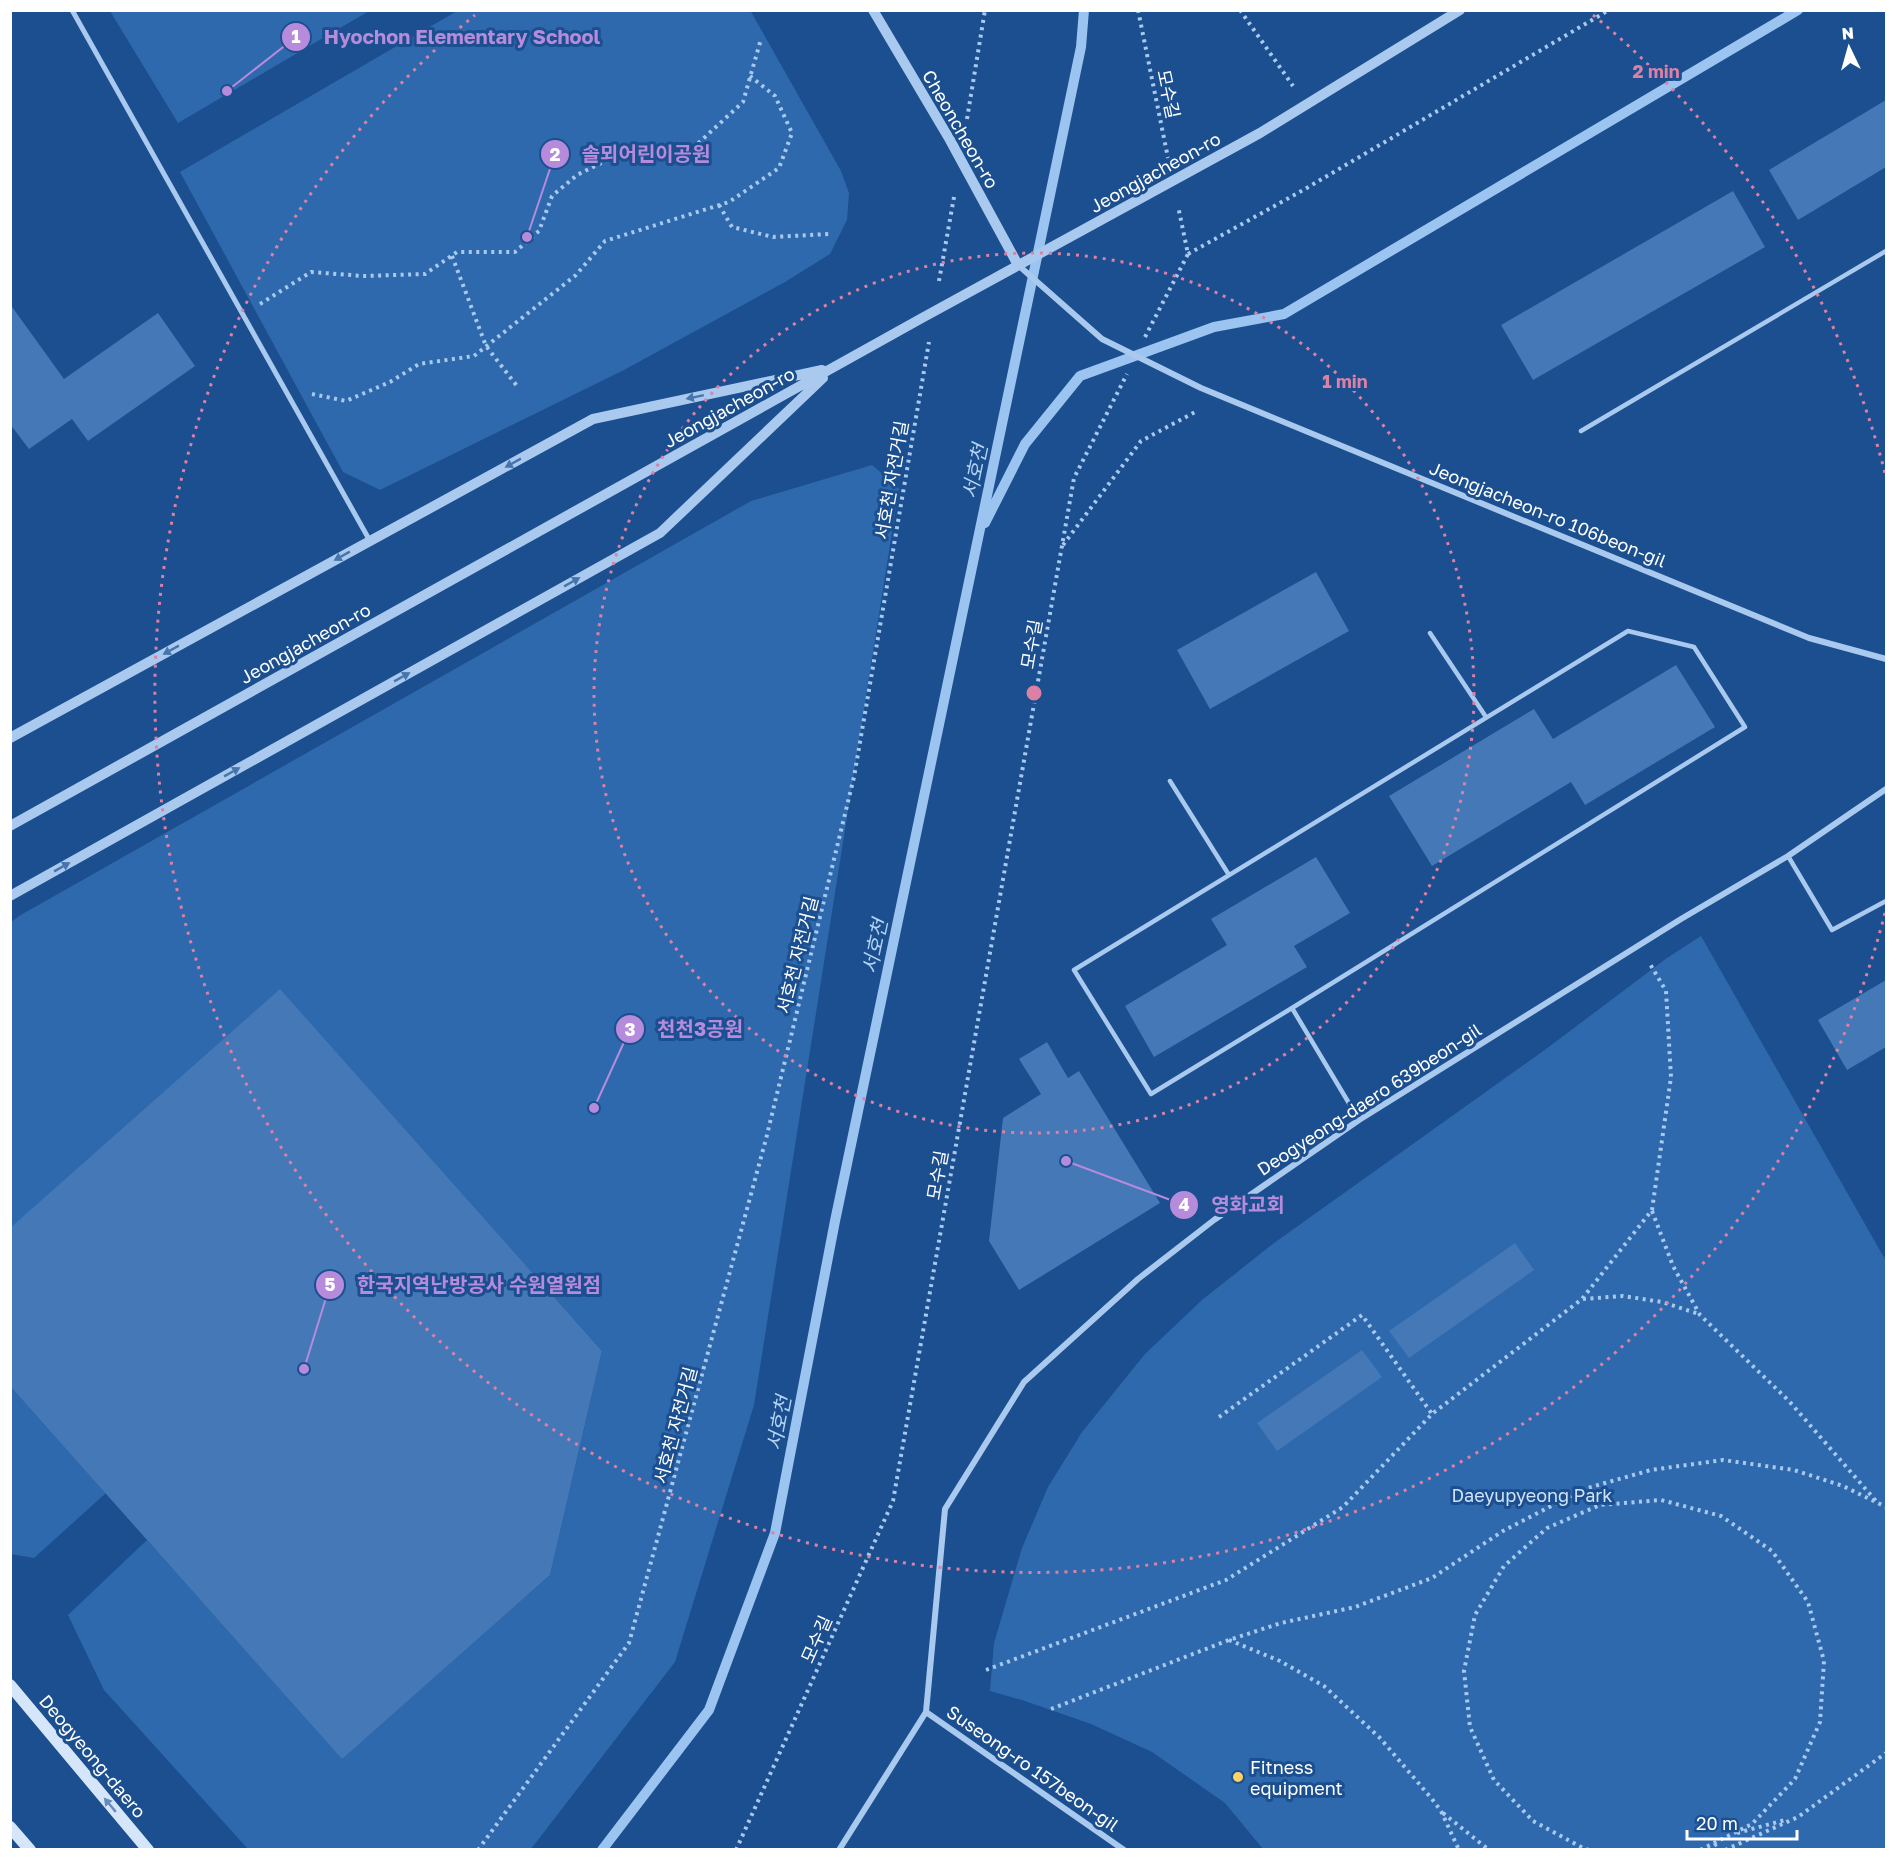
<svg xmlns="http://www.w3.org/2000/svg" width="1897" height="1860" font-family="'Golos Text','Noto Sans KR',sans-serif">
	<style>
		.green { fill: #2e69ad }
		.lines { fill: none; stroke-linecap: round; stroke-linejoin: round }
		.stream { stroke: #9cc4f0; stroke-width: 10 }
		.building { fill: #4478b7 }
		.path { stroke: #a9c9ee; stroke-width: 4; stroke-dasharray: 3 4.5; stroke-linecap: butt }
		.service { stroke: #a9c9ee; stroke-width: 4.5 }
		.pedestrian { stroke: #a9c9ee; stroke-width: 5 }
		.minor { stroke: #a9c9ee; stroke-width: 6 }
		.tertiary { stroke: #a9c9ee; stroke-width: 10 }
		.secondary { stroke: #d6e6fa; stroke-width: 12 }
		.oneway { fill: #4674ac }
		.oneway2 { fill: #668bba }
		.ring { fill: none; stroke: #dd80a5; stroke-width: 3; stroke-dasharray: 3 6 }
		.poi-dot { fill: #ffd166; stroke: #1b4f8f; stroke-width: 2 }
		.labels { text-anchor: middle; dominant-baseline: central; stroke-width: 6; stroke-linejoin: round; paint-order: stroke }
		.street-label { font-size: 18px; fill: #fff; stroke: #1b4f8f }
		.park-label { font-size: 18px; fill: #cfe3fa; stroke: #1b4f8f }
		.poi-label { font-size: 18px; fill: #fff; stroke: #1b4f8f; text-anchor: start }
		.water-label { font-size: 20px; font-style: italic; fill: #b5d3f5; stroke: #1b4f8f }
		.centre { fill: #dd80a5; stroke: #1b4f8f; stroke-width: 3 }
		.ring-label { font-size: 18px; text-anchor: middle; font-weight: bold; fill: #dd80a5; stroke: #1b4f8f; stroke-width: 6; stroke-linejoin: round; paint-order: stroke }
		.leader { fill: none; stroke: #b68bdc; stroke-width: 2 }
		.callout-dot { fill: #b68bdc; stroke: #1b4f8f; stroke-width: 2 }
		.mark-label { font-size: 18px; text-anchor: middle; font-weight: bold; fill: #fff }
		.callout-label { font-size: 20px; text-anchor: middle; font-weight: bold; fill: #b68bdc; stroke: #1b4f8f; stroke-width: 6; stroke-linejoin: round; paint-order: stroke }
	</style>
	<rect width="100%" height="100%" fill="#1b4f8f"/>
	<!-- green -->
	<path class="green" d="M 750,10 L 841,171 L 849,193 L 847,220 L 830,254 L 785,282 L 624,370 L 380,490 L 343,472 L 180,172 L 457,11 Z
		M 110,11 L 369,11 L 178,123 Z
		M 872,465 L 899,488 L 754,1405 L 675,1662 L 531,1849 L 248,1849 L 104,1690 L 68,1615 L 147,1540 L 342,1758 L 550,1575 L 602,1351 L 280,990 L 11,1228 L 10,923 L 19,916 L 751,501 Z
		M 1701,936 L 1886,1261 L 1886,1849 L 1263,1849 L 1225,1803 L 1152,1752 L 1091,1724 L 1022,1700 L 990,1691 L 994,1643 L 1022,1548 L 1048,1487 L 1082,1432 L 1145,1354 L 1202,1300 L 1274,1243 L 1546,1049 L 1667,958 Z
		M 10,1386 L 106,1493 L 34,1558 L 11,1554 Z"/>
	<g class="lines">
		<!-- stream -->
		<path class="stream" d="M 985,523 L 1025,444 L 1080,376 L 1214,327 L 1284,314 L 1798,10
			M 602,1850 L 709,1710 L 775,1533 L 835,1221 L 1081,47 L 1084,10"/>
	</g>
	<!-- building -->
	<path class="building" d="M 1886,100 L 1886,167 L 1798,220 L 1769,170 Z
		M 1733,191 L 1765,247 L 1533,380 L 1501,325 Z
		M 10,304 L 64,379 L 158,313 L 195,366 L 88,441 L 72,419 L 29,449 L 10,424 Z
		M 1316,572 L 1349,631 L 1210,709 L 1177,650 Z
		M 1676,665 L 1715,727 L 1585,805 L 1571,782 L 1432,866 L 1389,796 L 1534,709 L 1553,739 Z
		M 1316,857 L 1350,913 L 1294,946 L 1307,967 L 1154,1057 L 1125,1006 L 1227,945 L 1211,919 Z
		M 1886,980 L 1886,1047 L 1847,1070 L 1818,1020 Z
		M 280,989 L 602,1351 L 550,1575 L 342,1759 L 10,1386 L 10,1228 Z
		M 1047,1042 L 1068,1078 L 1079,1071 L 1160,1203 L 1019,1290 L 989,1241 L 1003,1118 L 1041,1094 L 1019,1059 Z
		M 1515,1243 L 1534,1270 L 1409,1358 L 1389,1331 Z
		M 1362,1350 L 1382,1377 L 1277,1451 L 1257,1423 Z"/>
	<g class="lines">
		<!-- path -->
		<path class="path" d="M 1138,10 L 1168,158
			M 1240,10 L 1293,86
			M 967,119 L 985,10
			M 719,205 L 732,227 L 773,237 L 829,234
			M 1188,254 L 1305,189 L 1609,10
			M 452,256 L 486,346 L 517,386
			M 939,281 L 954,197
			M 260,304 L 311,272 L 363,276 L 425,274 L 457,252 L 515,252 L 539,231 L 552,196 L 577,175 L 627,150 L 692,149 L 743,102 L 761,39
			M 1145,337 L 1188,254 L 1178,206
			M 312,394 L 346,401 L 390,382 L 419,364 L 474,356 L 576,275 L 605,241 L 729,202 L 779,168 L 792,133 L 775,96 L 750,76
			M 1063,545 L 1141,441 L 1197,411
			M 1652,1211 L 1673,1266 L 1700,1315 L 1789,1401 L 1876,1501
			M 1583,1299 L 1623,1296 L 1662,1302 L 1699,1314
			M 1219,1417 L 1362,1315 L 1432,1414
			M 1229,1640 L 1280,1661 L 1324,1686 L 1380,1738 L 1432,1799 L 1441,1811 L 1459,1850
			M 986,1670 L 1226,1580 L 1343,1507 L 1432,1414 L 1582,1299 L 1652,1210 L 1671,1077 L 1666,991 L 1650,964
			M 1051,1709 L 1229,1640 L 1281,1623 L 1355,1607 L 1432,1578 L 1503,1531 L 1584,1489 L 1651,1470 L 1723,1460 L 1794,1470 L 1843,1486 L 1886,1507
			M 1443,1813 L 1489,1850
			M 1737,1833 L 1785,1820
			M 478,1850 L 629,1643 L 766,1139 L 854,777 L 929,342
			M 736,1850 L 893,1501 L 1074,478 L 1127,374
			M 1589,1850 L 1583,1848 L 1533,1821 L 1494,1780 L 1470,1727 L 1464,1671 L 1475,1615 L 1504,1566 L 1547,1528 L 1600,1505 L 1661,1500 L 1721,1516 L 1772,1551 L 1808,1602 L 1824,1661 L 1820,1722 L 1795,1779 L 1752,1824 L 1700,1850
			M 1708,1850 L 1718,1843
			M 1725,1850 L 1798,1817 L 1886,1753"/>
		<!-- service -->
		<path class="service" d="M 1581,431 L 1886,251
			M 1430,633 L 1486,717
			M 1170,781 L 1229,875
			M 1788,856 L 1832,930 L 1886,901
			M 1292,1008 L 1151,1094 L 1074,970 L 1628,631 L 1694,647 L 1745,727 L 1292,1008 L 1359,1120"/>
		<!-- pedestrian -->
		<path class="pedestrian" d="M 72,10 L 370,541"/>
		<!-- minor -->
		<path class="minor" d="M 1018,265 L 1102,339 L 1201,388 L 1809,638 L 1886,659
			M 926,1712 L 1124,1850
			M 839,1850 L 926,1712 L 945,1509 L 1024,1382 L 1138,1279 L 1214,1220 L 1359,1120 L 1681,919 L 1788,856 L 1886,789"/>
		<!-- tertiary -->
		<path class="tertiary" d="M 873,10 L 950,140 L 1018,265
			M 10,738 L 593,419 L 822,370
			M 10,826 L 922,318 L 1260,133 L 1460,10
			M 10,896 L 660,533 L 823,378"/>
		<!-- secondary -->
		<path class="secondary" d="M 10,1685 L 148,1850
			M 10,1827 L 30,1850"/>
	</g>
	<!-- one-way arrows -->
	<defs><path id="oneway-solid" d="M-6-.8H1V-3.2L6.5 0L1 3.2V.8H-6Z" transform="scale(1.5)"/></defs>
	<g class="oneway">
		<use href="#oneway-solid" transform="translate(695 397) rotate(168)"/>
		<use href="#oneway-solid" transform="translate(513 463) rotate(151)"/>
		<use href="#oneway-solid" transform="translate(342 556) rotate(151)"/>
		<use href="#oneway-solid" transform="translate(572 582) rotate(-29)"/>
		<use href="#oneway-solid" transform="translate(171 650) rotate(151)"/>
		<use href="#oneway-solid" transform="translate(402 677) rotate(-29)"/>
		<use href="#oneway-solid" transform="translate(232 772) rotate(-29)"/>
		<use href="#oneway-solid" transform="translate(62 867) rotate(-29)"/>
	</g>
	<use class="oneway2" href="#oneway-solid" transform="translate(110 1805) rotate(-130)"/>
	<!-- distance rings -->
	<g class="ring">
		<circle cx="1034" cy="693" r="440"/>
		<path d="M1885 913A879 879 0 1 1 475 15M1593 15A879 879 0 0 1 1885 473"/>
	</g>
	<!-- markers -->
	<circle class="poi-dot" cx="1238" cy="1777" r="6"/>
	<g class="labels">
		<!-- street labels -->
		<g class="street-label">
			<text transform="translate(1169 94) rotate(78)">모수길</text>
			<text transform="translate(961 129) rotate(60)">Cheoncheon-ro</text>
			<text transform="translate(1155 172) rotate(-29)">Jeongjacheon-ro</text>
			<text transform="translate(729 407) rotate(-29)">Jeongjacheon-ro</text>
			<text transform="translate(891 480) rotate(-80)">서호천 자전거길</text>
			<text transform="translate(1548 514) rotate(22)">Jeongjacheon-ro 106beon-gil</text>
			<text transform="translate(305 643) rotate(-29)">Jeongjacheon-ro</text>
			<text transform="translate(1031 644) rotate(-80)">모수길</text>
			<text transform="translate(797 955) rotate(-76)">서호천 자전거길</text>
			<text transform="translate(1369 1099) rotate(-33)">Deogyeong-daero 639beon-gil</text>
			<text transform="translate(937 1175) rotate(-80)">모수길</text>
			<text transform="translate(675 1425) rotate(-75)">서호천 자전거길</text>
			<text transform="translate(816 1639) rotate(-66)">모수길</text>
			<text transform="translate(93 1756) rotate(50)">Deogyeong-daero</text>
			<text transform="translate(1033 1768) rotate(35)">Suseong-ro 157beon-gil</text>
		</g>
		<!-- park labels -->
		<g class="park-label">
			<text x="1532" y="1495">Daeyupyeong Park</text>
		</g>
		<!-- poi labels -->
		<g class="poi-label">
			<text x="1250" y="1767">Fitness<tspan x="1250" dy="21">equipment</tspan></text>
		</g>
		<!-- water labels -->
		<g class="water-label">
			<text transform="translate(974 471) rotate(-78)">서호천</text>
			<text transform="translate(874 946) rotate(-78)">서호천</text>
			<text transform="translate(778 1423) rotate(-79)">서호천</text>
		</g>
	</g>
	<circle cx="1034" cy="693" r="9" class="centre"/>
	<g class="ring-label">
		<text x="1656" y="78">2 min</text>
		<text x="1345" y="388">1 min</text>
	</g>
	<!-- callouts -->
	<path class="leader" d="M227 91L296 37M527 237L555 154M594 1108L630 1029M1066 1161L1184 1205M304 1369L330 1285"/>
	<g class="callout-dot">
		<circle cx="227" cy="91" r="6"/>
		<circle cx="527" cy="237" r="6"/>
		<circle cx="594" cy="1108" r="6"/>
		<circle cx="1066" cy="1161" r="6"/>
		<circle cx="304" cy="1369" r="6"/>
		<circle cx="296" cy="37" r="15"/>
		<circle cx="555" cy="154" r="15"/>
		<circle cx="630" cy="1029" r="15"/>
		<circle cx="1184" cy="1205" r="15"/>
		<circle cx="330" cy="1285" r="15"/>
	</g>
	<g class="mark-label">
		<text x="296" y="43">1</text>
		<text x="555" y="161">2</text>
		<text x="630" y="1036">3</text>
		<text x="1184" y="1211">4</text>
		<text x="330" y="1291">5</text>
	</g>
	<g class="callout-label">
		<text x="462" y="44">Hyochon Elementary School</text>
		<text x="646" y="161">솔뫼어린이공원</text>
		<text x="700" y="1036">천천3공원</text>
		<text x="1248" y="1212">영화교회</text>
		<text x="479" y="1292">한국지역난방공사 수원열원점</text>
	</g>
	<!-- border -->
	<rect width="1897" height="1860" fill="none" stroke="#ffffff" stroke-width="24"/>
	<!-- north arrow -->
	<g transform="translate(1849 48) rotate(355)" stroke="#1b4f8f" stroke-width="4.5" paint-order="stroke">
	<path d="M0-4.5L10 22L0 15L-10 22Z" fill="#ffffff"/>
	<text y="-9" font-size="16" font-weight="bold" text-anchor="middle" fill="#ffffff">N</text>
	</g>
	<!-- scale -->
	<path d="M1687 1830v9h110v-9" fill="none" stroke="#ffffff" stroke-width="3"/>
	<text x="1696" y="1830" font-size="18" fill="#ffffff" stroke="#1b4f8f" stroke-width="4.5" paint-order="stroke">20 m</text>
</svg>
